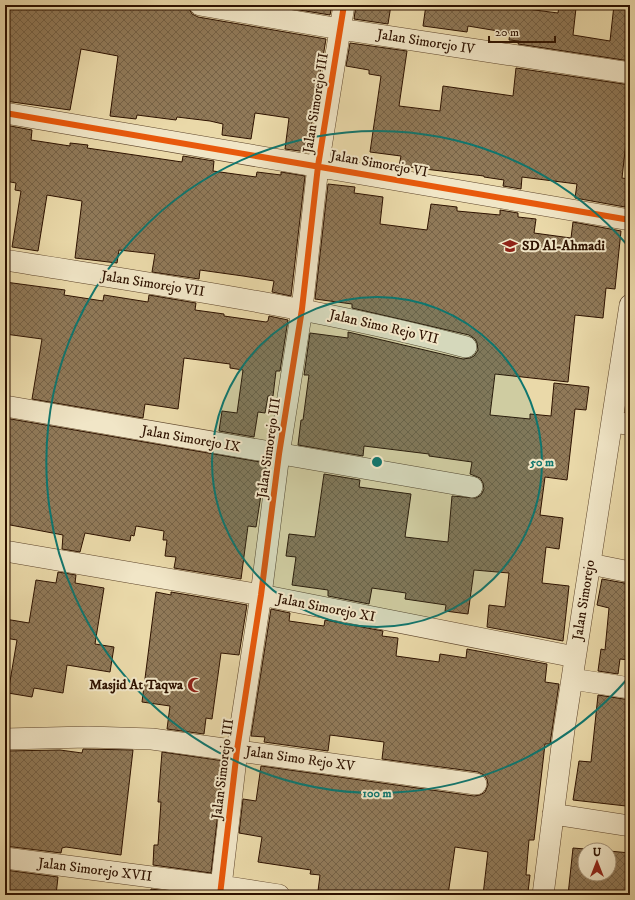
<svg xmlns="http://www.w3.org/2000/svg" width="635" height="900" font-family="'IM FELL DW Pica',serif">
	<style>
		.building { fill: url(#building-cross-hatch); stroke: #2e1200 }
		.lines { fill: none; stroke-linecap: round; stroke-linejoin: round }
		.minor-casing { stroke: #5d442a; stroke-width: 22 }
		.minor { stroke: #f1e6c7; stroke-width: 21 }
		.cycleway-casing { stroke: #f1e6c7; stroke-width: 8 }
		.cycleway { stroke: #e8590c; stroke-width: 6 }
		.ring { fill: none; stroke: #0f766e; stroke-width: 2 }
		.labels { text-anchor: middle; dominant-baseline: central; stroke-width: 4; stroke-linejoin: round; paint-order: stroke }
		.street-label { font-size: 14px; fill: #2e1200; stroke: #f1e6c7 }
		.poi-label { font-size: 14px; font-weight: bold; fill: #2e1200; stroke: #f1e6c7; text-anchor: start }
		.centre { fill: #0f766e; stroke: #f1e6c7; stroke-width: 2 }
		.ring-label { font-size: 12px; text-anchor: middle; font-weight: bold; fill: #0f766e; stroke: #f1e6c7; stroke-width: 4; stroke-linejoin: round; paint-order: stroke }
	</style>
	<defs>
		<pattern id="building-cross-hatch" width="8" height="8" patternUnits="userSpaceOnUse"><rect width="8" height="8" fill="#907958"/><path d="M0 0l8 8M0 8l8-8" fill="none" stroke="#766246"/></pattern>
	</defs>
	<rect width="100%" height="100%" fill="#ead9a9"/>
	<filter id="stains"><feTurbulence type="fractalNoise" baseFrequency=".005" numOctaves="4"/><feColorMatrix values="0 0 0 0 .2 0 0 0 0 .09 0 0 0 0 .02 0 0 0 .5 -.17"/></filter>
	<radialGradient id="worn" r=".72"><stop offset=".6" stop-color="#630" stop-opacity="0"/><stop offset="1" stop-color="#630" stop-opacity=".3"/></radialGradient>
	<!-- building -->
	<path class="building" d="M 5,5 L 187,5 L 192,14 L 198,17 L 326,39 L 307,152 L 285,149 L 289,118 L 255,113 L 251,139 L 222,135 L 223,124 L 210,121 L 177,117 L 176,120 L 137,115 L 136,119 L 110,116 L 118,56 L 81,49 L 70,110 L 5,101 Z
		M 287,5 L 332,5 L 330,15 L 287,8 Z
		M 356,5 L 391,5 L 388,24 L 354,19 Z
		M 426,5 L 496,5 L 558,13 L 559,6 L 576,8 L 573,35 L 610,41 L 614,5 L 630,5 L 630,61 L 518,44 L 519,41 L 509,40 L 510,33 L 468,26 L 467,32 L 423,26 Z
		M 350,43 L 407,51 L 399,106 L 440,111 L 443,86 L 513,96 L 516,68 L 630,85 L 630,133 L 627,133 L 622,178 L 628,179 L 625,207 L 575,198 L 577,184 L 522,177 L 521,189 L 503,186 L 504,180 L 484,177 L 484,176 L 399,166 L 401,156 L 370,152 L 381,76 L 369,74 L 369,70 L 346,66 Z
		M 5,125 L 32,130 L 31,140 L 70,146 L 70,143 L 88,145 L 87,148 L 182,162 L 183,156 L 214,161 L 213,171 L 256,177 L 257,172 L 281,175 L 281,172 L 305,176 L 291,296 L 272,292 L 274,281 L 243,276 L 200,270 L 199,279 L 152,272 L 155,254 L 119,250 L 117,263 L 75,258 L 82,201 L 47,195 L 38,251 L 12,247 L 21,191 L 15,190 L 16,183 L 5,181 Z
		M 328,184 L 355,187 L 354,193 L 383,197 L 380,224 L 427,230 L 431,204 L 457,207 L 457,211 L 500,215 L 500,210 L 518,213 L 518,217 L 536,219 L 534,233 L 571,238 L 573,222 L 621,231 L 615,289 L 606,288 L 603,318 L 575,315 L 568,382 L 495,374 L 490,415 L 530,419 L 530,414 L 551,416 L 554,383 L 589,387 L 586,410 L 575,409 L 567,480 L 545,477 L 540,515 L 563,518 L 559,549 L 546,547 L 542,583 L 569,586 L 563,641 L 487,627 L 489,605 L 505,607 L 509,573 L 474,570 L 468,614 L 445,611 L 446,605 L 405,599 L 406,593 L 372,588 L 369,604 L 328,596 L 328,590 L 292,585 L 296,557 L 286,556 L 289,534 L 315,537 L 324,474 L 360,480 L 359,487 L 411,494 L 405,537 L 448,542 L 452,496 L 476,498 L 481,495 L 484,489 L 483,483 L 480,478 L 470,474 L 472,462 L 429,456 L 429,454 L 364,446 L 363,456 L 298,445 L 301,420 L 303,420 L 309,375 L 304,375 L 310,333 L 348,338 L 348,332 L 463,359 L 470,358 L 474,356 L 478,350 L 477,343 L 475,339 L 469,335 L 352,308 L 352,304 L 315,299 Z
		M 5,282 L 65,290 L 64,295 L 103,301 L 104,295 L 148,302 L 149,295 L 196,303 L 195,310 L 224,314 L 224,316 L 266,322 L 268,321 L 269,316 L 288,320 L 280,371 L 276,371 L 273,396 L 268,396 L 265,413 L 258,412 L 254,437 L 219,431 L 222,411 L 237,413 L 243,370 L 230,368 L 230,364 L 184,358 L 178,409 L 145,404 L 143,418 L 32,399 L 42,339 L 5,334 Z
		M 5,418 L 266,463 L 256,527 L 248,526 L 241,579 L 174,568 L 176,557 L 165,556 L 167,540 L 163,540 L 164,531 L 136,526 L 134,536 L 131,535 L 130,541 L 85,533 L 80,552 L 62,549 L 63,535 L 5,524 Z
		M 58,572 L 76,575 L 75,583 L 104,588 L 95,644 L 114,647 L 110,672 L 67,665 L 63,693 L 34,688 L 32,697 L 8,693 L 17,640 L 5,638 L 5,619 L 29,623 L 36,580 L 56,583 Z
		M 602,579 L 630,584 L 630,660 L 620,659 L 618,674 L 598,671 L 601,649 L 605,650 L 609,608 L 597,605 Z
		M 156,592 L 171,595 L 171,592 L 247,605 L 239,655 L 221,653 L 212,719 L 206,718 L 204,734 L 167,729 L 170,706 L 142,702 Z
		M 271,609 L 290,613 L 289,621 L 324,626 L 325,620 L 383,631 L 382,636 L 398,638 L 396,656 L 439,662 L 440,654 L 466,658 L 467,649 L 547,664 L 545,682 L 559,684 L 550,744 L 545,744 L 534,840 L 529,840 L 526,875 L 530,875 L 528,892 L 519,891 L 519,895 L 483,895 L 488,852 L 455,847 L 448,895 L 364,895 L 340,891 L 340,894 L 318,891 L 320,875 L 310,874 L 311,870 L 258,862 L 262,837 L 239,833 L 243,799 L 256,801 L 261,766 L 474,796 L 480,795 L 485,792 L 488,785 L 487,779 L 484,775 L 478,772 L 382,759 L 384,742 L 330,735 L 328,751 L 264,742 L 265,737 L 251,736 Z
		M 598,695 L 630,700 L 630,775 L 626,806 L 573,800 L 579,761 L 591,762 Z
		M 83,749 L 133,750 L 121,855 L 66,847 L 62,848 L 61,853 L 5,846 L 5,751 L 60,750 L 82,753 Z
		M 162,752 L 224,761 L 211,873 L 153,865 L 154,845 L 158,845 L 161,802 L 158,802 Z
		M 573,848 L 597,850 L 585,850 L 585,874 L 609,874 L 609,851 L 630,853 L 630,895 L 568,895 Z
		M 5,870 L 58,877 L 56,895 L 5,895 Z
		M 151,889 L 197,895 L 150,895 Z"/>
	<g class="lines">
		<!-- minor casing -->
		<g class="minor-casing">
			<path id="minor" d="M 200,5 L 340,29 L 630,73
				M 5,113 L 630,220
				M 5,260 C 159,285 315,307 466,347
				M 5,406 L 472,487
				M 612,421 L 630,425
				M 5,551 L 261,595 L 575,657
				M 590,564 L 630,572
				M 572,679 L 630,688
				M 5,739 L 88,737 L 152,739 L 476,784
				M 553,814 L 630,826
				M 5,858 L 221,886 L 279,895
				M 220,895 L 237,750 L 261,595 L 279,454 L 302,309 L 318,166 L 344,5
				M 543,895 L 564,730 L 630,305"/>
		</g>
		<!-- minor -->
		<use href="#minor" class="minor"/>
		<!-- cycleway casing -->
		<g class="cycleway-casing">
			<path id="cycleway" d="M 5,113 L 630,220
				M 220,895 L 237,750 L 261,595 L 279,454 L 302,309 L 318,166 L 344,5"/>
		</g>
		<!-- cycleway -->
		<use href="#cycleway" class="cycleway"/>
	</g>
	<!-- distance rings -->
	<circle cx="377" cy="462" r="165" fill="#0f766e" fill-opacity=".12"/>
	<g class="ring">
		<circle cx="377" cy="462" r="165"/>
		<path d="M629 677A331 331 0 1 1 629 247"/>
	</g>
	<!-- icons -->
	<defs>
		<g id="school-bare" transform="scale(1.2)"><path d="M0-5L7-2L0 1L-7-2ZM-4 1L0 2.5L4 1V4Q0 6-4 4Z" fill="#8f2418" stroke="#f1e6c7" stroke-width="2.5" paint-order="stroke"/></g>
		<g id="mosque-bare" transform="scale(1.2)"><path d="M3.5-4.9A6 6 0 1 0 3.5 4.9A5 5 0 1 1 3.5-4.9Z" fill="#8f2418" stroke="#f1e6c7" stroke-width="2.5" paint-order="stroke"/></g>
	</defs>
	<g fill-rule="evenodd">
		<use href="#school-bare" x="510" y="246"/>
		<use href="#mosque-bare" x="195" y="685"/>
	</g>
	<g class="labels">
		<!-- street labels -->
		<g class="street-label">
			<text transform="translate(426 42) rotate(9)">Jalan Simorejo IV</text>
			<text transform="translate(316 103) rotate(-81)">Jalan Simorejo III</text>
			<text transform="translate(379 164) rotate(10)">Jalan Simorejo VI</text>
			<text transform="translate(153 284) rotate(9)">Jalan Simorejo VII</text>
			<text transform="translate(384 327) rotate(13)">Jalan Simo Rejo VII</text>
			<text transform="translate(191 439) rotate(10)">Jalan Simorejo IX</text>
			<text transform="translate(269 448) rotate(-82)">Jalan Simorejo III</text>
			<text transform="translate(584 600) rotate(-81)">Jalan Simorejo</text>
			<text transform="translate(326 608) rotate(11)">Jalan Simorejo XI</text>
			<text transform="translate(300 759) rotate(8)">Jalan Simo Rejo XV</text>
			<text transform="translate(223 769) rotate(-83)">Jalan Simorejo III</text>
			<text transform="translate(95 870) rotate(7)">Jalan Simorejo XVII</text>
		</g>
		<!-- poi labels -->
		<g class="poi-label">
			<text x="522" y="246">SD Al-Ahmadi</text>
			<text x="183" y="685" text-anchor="end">Masjid At Taqwa</text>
		</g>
	</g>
	<circle cx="377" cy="462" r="6" class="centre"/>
	<g class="ring-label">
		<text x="542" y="466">50 m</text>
		<text x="377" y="797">100 m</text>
	</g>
	<!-- margin -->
	<rect width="635" height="900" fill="none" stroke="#ead9a9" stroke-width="20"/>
	<rect x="6" y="6" width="623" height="888" fill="none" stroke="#2e1200" stroke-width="2"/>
	<rect x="10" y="10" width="615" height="880" fill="none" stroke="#2e1200"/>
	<!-- north arrow -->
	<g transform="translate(597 862)"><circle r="19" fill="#f1e6c7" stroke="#a39177"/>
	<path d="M0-3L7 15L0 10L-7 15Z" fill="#8f2418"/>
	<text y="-6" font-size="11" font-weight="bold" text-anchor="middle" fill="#2e1200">U</text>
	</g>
	<!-- scale -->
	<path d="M489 36v6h66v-6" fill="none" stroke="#2e1200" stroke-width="2"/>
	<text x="495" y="36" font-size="12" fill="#2e1200" stroke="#f1e6c7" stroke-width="3" paint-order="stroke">20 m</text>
	<rect width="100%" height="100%" filter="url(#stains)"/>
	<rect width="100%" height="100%" fill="url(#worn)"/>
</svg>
